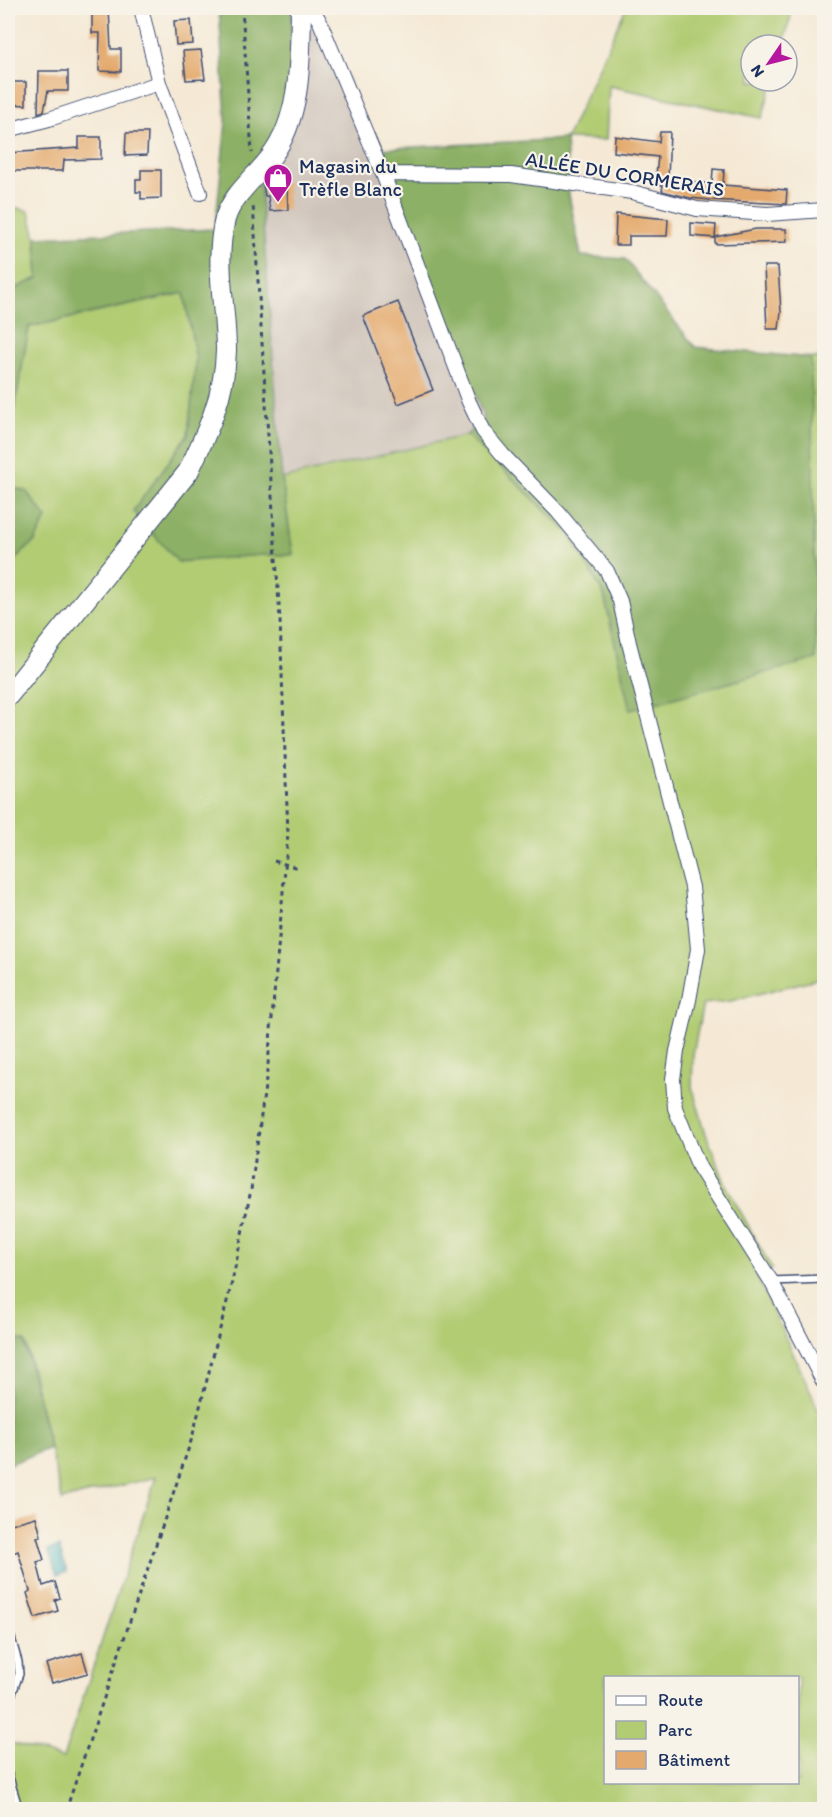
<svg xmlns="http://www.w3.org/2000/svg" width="832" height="1817" font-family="Itim,sans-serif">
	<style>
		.industrial { fill: #cdc2b9 }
		.green { fill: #b1cc73; stroke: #667e68; stroke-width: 1.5; fill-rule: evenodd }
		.forest { fill: #8cb065; stroke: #547062; stroke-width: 1.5 }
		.water { fill: #3faebb; stroke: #2d6e8c; stroke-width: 1.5 }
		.building { fill: #e4a96c }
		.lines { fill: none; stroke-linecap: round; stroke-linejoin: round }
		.lane-casing { stroke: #3c4b70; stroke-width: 10 }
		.street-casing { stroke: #3c4b70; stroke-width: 16 }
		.secondary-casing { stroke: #3c4b70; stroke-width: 22 }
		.path { stroke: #3c4b70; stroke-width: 3; stroke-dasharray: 4.5 4.5; stroke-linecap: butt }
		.lane { stroke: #fff; stroke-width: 7 }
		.street { stroke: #fff; stroke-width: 14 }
		.secondary { stroke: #fff; stroke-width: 20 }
		.labels { text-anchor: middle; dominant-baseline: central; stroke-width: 4.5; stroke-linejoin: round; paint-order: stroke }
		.poi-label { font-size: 20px; fill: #1b2f5e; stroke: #f7f3e8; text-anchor: start }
		.street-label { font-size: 20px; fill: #1b2f5e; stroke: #f7f3e8 }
	</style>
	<rect width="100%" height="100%" fill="#f7f3e8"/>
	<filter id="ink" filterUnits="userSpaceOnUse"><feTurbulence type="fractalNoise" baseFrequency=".0167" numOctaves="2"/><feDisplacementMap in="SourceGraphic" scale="12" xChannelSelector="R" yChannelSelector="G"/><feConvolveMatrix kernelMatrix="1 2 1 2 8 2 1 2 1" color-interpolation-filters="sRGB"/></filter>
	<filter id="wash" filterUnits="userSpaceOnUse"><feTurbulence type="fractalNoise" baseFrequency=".008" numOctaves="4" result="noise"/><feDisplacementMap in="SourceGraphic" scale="24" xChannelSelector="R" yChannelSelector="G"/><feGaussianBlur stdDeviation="1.35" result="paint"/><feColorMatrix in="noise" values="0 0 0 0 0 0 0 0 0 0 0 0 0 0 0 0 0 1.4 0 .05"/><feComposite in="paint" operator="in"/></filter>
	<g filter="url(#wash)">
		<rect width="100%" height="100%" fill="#f5e9d5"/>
		<!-- industrial -->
		<path class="industrial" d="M 293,8 L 321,8 L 484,417 L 467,435 L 282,479 L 258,158 L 283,117 Z"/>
		<!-- green -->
		<path class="green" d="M 626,8 L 793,8 L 783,45 L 751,45 L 751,81 L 773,81 L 762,118 L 609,86 L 606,140 L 566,139 Z
			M 8,206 L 29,211 L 36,237 L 38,278 L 8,292 Z
			M 184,293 L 196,359 L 188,435 L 134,511 L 261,555 L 293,555 L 282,479 L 467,435 L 569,533 L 604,595 L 630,709 L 811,358 L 824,358 L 824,977 L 731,1001 L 703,1004 L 693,1054 L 692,1087 L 706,1134 L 726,1185 L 772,1269 L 754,1270 L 811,1392 L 824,1425 L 824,1809 L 8,1809 L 8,1742 L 63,1758 L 156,1477 L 62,1500 L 25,1341 L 8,1338 L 8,566 L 35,541 L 26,491 L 8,487 L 8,445 L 29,327 ZM 606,1678 L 798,1678 L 798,1782 L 606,1782 Z"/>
		<!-- forest -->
		<path class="forest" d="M 219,8 L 292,8 L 290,81 L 283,117 L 258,158 L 282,479 L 293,555 L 261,555 L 178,562 L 133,511 L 188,435 L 196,359 L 184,293 L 29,327 L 8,445 L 8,292 L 38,278 L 36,237 L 215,229 L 226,121 Z
			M 566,139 L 569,195 L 581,256 L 625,259 L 695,347 L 811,358 L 816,659 L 630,710 L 604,595 L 569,533 L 467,435 L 484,417 L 377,149 Z
			M 8,487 L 26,491 L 47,518 L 35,541 L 8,566 Z
			M 8,1338 L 24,1341 L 50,1448 L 8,1465 Z"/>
		<!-- water -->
		<path class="water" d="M 59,1547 L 67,1572 L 57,1575 L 48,1550 Z"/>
		<g id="blocks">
			<!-- building -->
			<path class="building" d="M 92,9 L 109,9 L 111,49 L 121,49 L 121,72 L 99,71 L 100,33 L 92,33 Z
				M 191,20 L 193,44 L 176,45 L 174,21 Z
				M 201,50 L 205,79 L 186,80 L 183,51 Z
				M 39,71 L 68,71 L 68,91 L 48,91 L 44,111 L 38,113 Z
				M 8,82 L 26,82 L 26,105 L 8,104 Z
				M 660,132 L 670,132 L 668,179 L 712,184 L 713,169 L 724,170 L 723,185 L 787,190 L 786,204 L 710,200 L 690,198 L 662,191 L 663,185 L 655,184 L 658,157 L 614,152 L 615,136 L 659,142 Z
				M 126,133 L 148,133 L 147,155 L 125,156 Z
				M 79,137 L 101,137 L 101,159 L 64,160 L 63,171 L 8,171 L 8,153 L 79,148 Z
				M 141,170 L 161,170 L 161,198 L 141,199 L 141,192 L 136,192 L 136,179 L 141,179 Z
				M 287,182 L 288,210 L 270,211 L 268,196 L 265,196 L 263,184 Z
				M 616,214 L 668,219 L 667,236 L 629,236 L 629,245 L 615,245 Z
				M 691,223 L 716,225 L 715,237 L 756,229 L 786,229 L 787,242 L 715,244 L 715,238 L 691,236 Z
				M 764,266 L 778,266 L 781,312 L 779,329 L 767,329 Z
				M 398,302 L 433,390 L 398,404 L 363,316 Z
				M 36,1517 L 41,1536 L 37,1537 L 44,1560 L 37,1562 L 43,1586 L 55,1582 L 60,1598 L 55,1600 L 58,1611 L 35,1618 L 27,1593 L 30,1591 L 18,1551 L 13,1553 L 8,1533 L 8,1525 Z
				M 82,1653 L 88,1673 L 52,1683 L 46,1664 Z"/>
		</g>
	</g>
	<g filter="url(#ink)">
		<use href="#blocks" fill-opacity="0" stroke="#3c4b70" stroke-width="1.5"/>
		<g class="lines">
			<!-- lane casing -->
			<g class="lane-casing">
				<path id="lane" d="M 771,1281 L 824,1279
					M 8,1628 L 18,1662 L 19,1674 L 8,1704
					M 8,1774 L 19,1810"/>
			</g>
			<!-- street casing -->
			<g class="street-casing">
				<path id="street" d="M 141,8 L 159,83 L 200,193
					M 312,8 L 320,22 L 383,174 L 469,402 L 483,431 L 503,455 L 558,512 L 607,571 L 620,601 L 629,643 L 692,887 L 698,949 L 689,1000 L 677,1051 L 673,1079 L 675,1108 L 699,1167 L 771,1281 L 824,1383
					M 8,130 L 49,119 L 159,83
					M 383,174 L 511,175 L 632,192 L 697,209 L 767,214 L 824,210"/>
			</g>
			<!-- secondary casing -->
			<g class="secondary-casing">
				<path id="secondary" d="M 8,696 L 188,472 C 207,433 225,395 226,351 C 226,308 214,262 225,219 C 232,195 256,177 271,157 C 302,116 300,57 301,8"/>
			</g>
			<!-- path -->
			<path class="path" d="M 242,8 L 252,153
				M 274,861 L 298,868
				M 66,1810 L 192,1438 L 232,1282 L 251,1190 L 268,1064 L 288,834 L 280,620 L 253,204"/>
			<!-- lane -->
			<use href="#lane" class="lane"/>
			<!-- street -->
			<use href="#street" class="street"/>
			<!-- secondary -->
			<use href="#secondary" class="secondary"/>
		</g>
	</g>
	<!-- icons -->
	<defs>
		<g id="shop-pin" transform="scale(1.5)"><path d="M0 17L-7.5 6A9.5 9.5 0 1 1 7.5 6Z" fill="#b5179e" stroke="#f7f3e8"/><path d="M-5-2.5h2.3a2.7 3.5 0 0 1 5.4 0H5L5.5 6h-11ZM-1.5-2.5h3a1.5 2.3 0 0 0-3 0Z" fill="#fff"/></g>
	</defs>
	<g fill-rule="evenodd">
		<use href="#shop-pin" x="278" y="178"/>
	</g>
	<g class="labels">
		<!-- poi labels -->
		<g class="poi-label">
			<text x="299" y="166">Magasin du<tspan x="299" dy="23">Trèfle Blanc</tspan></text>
		</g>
		<!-- street labels -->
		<g class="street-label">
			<text transform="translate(625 174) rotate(9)">ALLÉE DU CORMERAIS</text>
		</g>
	</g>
	<!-- margin -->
	<rect width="832" height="1817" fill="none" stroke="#f7f3e8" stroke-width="30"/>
	<!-- legend -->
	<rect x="604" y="1676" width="195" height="108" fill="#f7f3e8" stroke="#9fa5b1" stroke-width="1.5"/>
	<rect x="616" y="1696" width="30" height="9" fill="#ffffff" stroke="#9fa5b1" stroke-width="1.5"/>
	<text x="658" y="1706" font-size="18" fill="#1b2f5e">Route</text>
	<rect x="616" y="1721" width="30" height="18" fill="#b1cc73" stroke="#9fa5b1" stroke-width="1.5"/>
	<text x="658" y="1736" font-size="18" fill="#1b2f5e">Parc</text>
	<rect x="616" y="1751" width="30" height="18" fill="#e4a96c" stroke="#9fa5b1" stroke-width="1.5"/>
	<text x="658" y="1766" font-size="18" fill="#1b2f5e">Bâtiment</text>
	<!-- north arrow -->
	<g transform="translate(769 63) rotate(235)"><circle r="28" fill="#f7f3e8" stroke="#9fa5b1" stroke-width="1.5"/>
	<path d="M0-4.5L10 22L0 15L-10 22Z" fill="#b5179e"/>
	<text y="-9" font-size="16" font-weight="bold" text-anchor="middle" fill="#1b2f5e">N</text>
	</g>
</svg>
